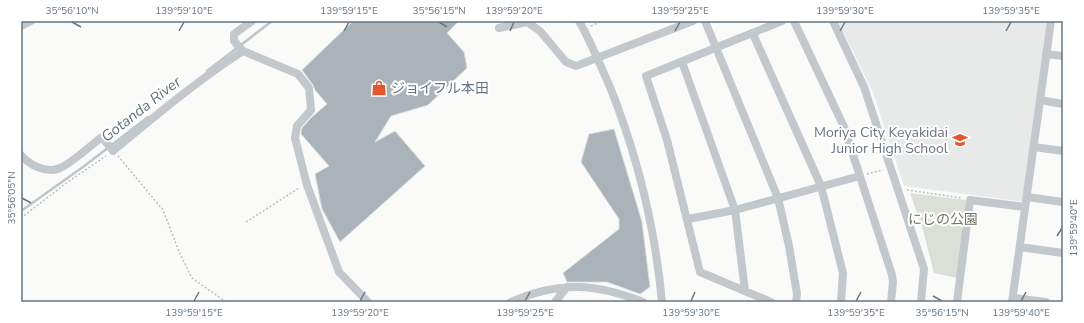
<svg xmlns="http://www.w3.org/2000/svg" width="1084" height="323" font-family="'Nunito Sans','Noto Sans JP',sans-serif">
	<style>
		.built { fill: #e8e9e9 }
		.green { fill: #dadfd7 }
		.lines { fill: none; stroke-linecap: round; stroke-linejoin: round }
		.stream { stroke: #bbc7cb; stroke-width: 2.5 }
		.building { fill: #aab3b9; stroke: #dcdcda }
		.path { stroke: #bbbfc2; stroke-width: 1.5; stroke-dasharray: 2 2; stroke-linecap: butt }
		.minor { stroke: #c3c8cc; stroke-width: 8 }
		.ticks { fill: none; stroke: #657683; stroke-width: 1.5 }
		.labels { text-anchor: middle; dominant-baseline: central; stroke-width: 4; stroke-linejoin: round; paint-order: stroke }
		.poi-label { font-size: 14px; fill: #657683; stroke: #fff; text-anchor: start }
		.park-label { font-size: 14px; fill: #687a64; stroke: #fff }
		.water-label { font-size: 15px; font-style: italic; fill: #60757c; stroke: #fff }
		.neatline { fill: none; stroke: #657683; stroke-width: 1.5 }
		.ticks-label { font-size: 10px; text-anchor: middle; fill: #657683 }
	</style>
	<rect width="100%" height="100%" fill="#fafaf8"/>
	<!-- built -->
	<path class="built" d="M 838,21 L 1048,21 L 1025,202 L 904,186 L 873,93 Z"/>
	<!-- green -->
	<path class="green" d="M 910,193 L 966,200 L 957,278 L 934,273 L 923,230 Z"/>
	<g class="lines">
		<!-- stream -->
		<path class="stream" d="M 207,71 L 272,21
			M 21,211 L 83,167 L 148,117"/>
	</g>
	<!-- building -->
	<path class="building" d="M 353,21 L 459,21 L 447,33 L 464,52 L 467,68 L 428,105 L 391,116 L 375,142 L 395,131 L 425,166 L 340,242 L 322,209 L 315,174 L 329,166 L 301,134 L 302,128 L 311,118 L 327,104 L 315,90 L 313,85 L 302,70 Z
		M 614,129 L 642,222 L 650,287 L 640,294 L 607,282 L 567,282 L 563,273 L 619,229 L 619,219 L 581,162 L 589,134 Z"/>
	<g class="lines">
		<!-- path -->
		<path class="path" d="M 591,26 L 602,21
			M 118,156 L 163,210 L 180,254 L 192,278 L 226,302
			M 867,174 L 883,170
			M 907,190 L 962,198
			M 21,218 L 65,184 L 106,156
			M 246,222 L 299,188"/>
		<!-- minor -->
		<path class="minor" d="M 579,21 C 591,42 600,65 610,87 C 638,157 655,227 662,302
			M 705,21 L 778,198 L 789,246 L 797,294 L 796,302
			M 794,21 L 844,127 L 892,275 L 893,282 L 891,302
			M 833,21 L 864,87 L 924,269 L 921,302
			M 21,26 L 31,21
			M 499,28 L 527,22 L 540,31 L 566,62 L 576,66 L 693,21
			M 753,34 L 821,186 L 843,273 L 841,302
			M 243,51 L 298,74 L 309,88 L 311,110 L 297,126 L 295,138 L 307,185 L 339,272 L 368,302
			M 1046,54 L 1063,56
			M 682,62 L 735,210 L 745,291
			M 1040,100 L 1063,104
			M 1034,147 L 1063,151
			M 21,155 C 29,165 47,174 60,168 C 72,163 91,145 102,137 L 113,151 C 155,116 197,81 243,51 L 234,41 L 234,34 L 252,21
			M 1027,197 L 1063,202
			M 688,219 L 735,210 L 860,176
			M 1020,247 L 1063,253
			M 1013,298 L 1046,302
			M 511,302 C 559,281 595,283 643,302
			M 555,302 L 567,287
			M 771,302 L 700,272 L 667,140 L 646,76 L 782,21
			M 957,302 L 970,200 L 1025,207
			M 1012,302 L 1051,21"/>
	</g>
	<!-- ticks -->
	<path class="ticks" d="M 72,22 L 81,27M 439,22 L 447,27M 179,31 L 184,22M 344,31 L 349,22M 510,31 L 514,22M 675,31 L 680,22M 840,31 L 845,22M 1006,31 L 1011,22M 22,198 L 31,203M 1057,236 L 1062,228M 933,296 L 942,301M 194,301 L 199,292M 360,301 L 365,292M 525,301 L 530,292M 691,301 L 695,292M 856,301 L 861,292M 1021,301 L 1026,292"/>
	<!-- icons -->
	<defs>
		<g id="shop-bare" transform="scale(1.2)"><path d="M-5-2.5h2.3a2.7 3.5 0 0 1 5.4 0H5L5.5 6h-11ZM-1.5-2.5h3a1.5 2.3 0 0 0-3 0Z" fill="#e4572e" stroke="#fff" stroke-width="2.5" paint-order="stroke"/></g>
		<g id="school-bare" transform="scale(1.2)"><path d="M0-5L7-2L0 1L-7-2ZM-4 1L0 2.5L4 1V4Q0 6-4 4Z" fill="#e4572e" stroke="#fff" stroke-width="2.5" paint-order="stroke"/></g>
	</defs>
	<g fill-rule="evenodd">
		<use href="#shop-bare" x="379" y="88"/>
		<use href="#school-bare" x="960" y="140"/>
	</g>
	<g class="labels">
		<!-- poi labels -->
		<g class="poi-label">
			<text x="391" y="88">ジョイフル本田</text>
			<text x="948" y="132" text-anchor="end">Moriya City Keyakidai<tspan x="948" dy="16">Junior High School</tspan></text>
		</g>
		<!-- park labels -->
		<g class="park-label">
			<text x="943" y="219">にじの公園</text>
		</g>
		<!-- water labels -->
		<g class="water-label">
			<text transform="translate(141 109) rotate(-38)">Gotanda River</text>
		</g>
	</g>
	<!-- border -->
	<rect width="1084" height="323" fill="none" stroke="#ffffff" stroke-width="44"/>
	<rect x="22" y="22" width="1040" height="279" class="neatline"/>
	<g class="ticks-label">
		<text x="72" y="14">35°56'10"N</text>
		<text x="184" y="14">139°59'10"E</text>
		<text x="349" y="14">139°59'15"E</text>
		<text x="439" y="14">35°56'15"N</text>
		<text x="514" y="14">139°59'20"E</text>
		<text x="680" y="14">139°59'25"E</text>
		<text x="845" y="14">139°59'30"E</text>
		<text x="1011" y="14">139°59'35"E</text>
		<text transform="translate(11 198) rotate(-90)" y="4">35°56'05"N</text>
		<text transform="translate(1073 228) rotate(-90)" y="4">139°59'40"E</text>
		<text x="194" y="316">139°59'15"E</text>
		<text x="360" y="316">139°59'20"E</text>
		<text x="525" y="316">139°59'25"E</text>
		<text x="691" y="316">139°59'30"E</text>
		<text x="856" y="316">139°59'35"E</text>
		<text x="942" y="316">35°56'15"N</text>
		<text x="1021" y="316">139°59'40"E</text>
	</g>
</svg>
